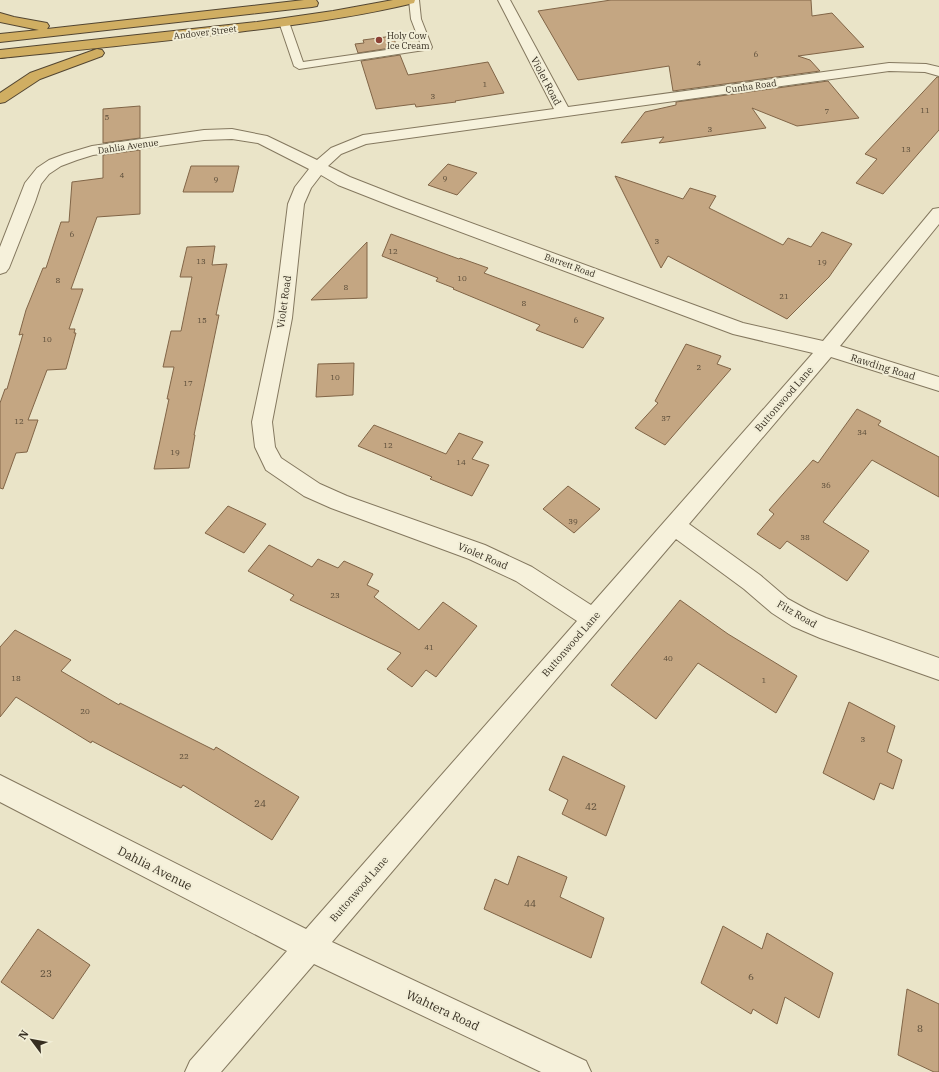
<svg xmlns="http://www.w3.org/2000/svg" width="939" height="1072" font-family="'IBM Plex Serif',serif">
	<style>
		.building { fill: #c4a682; stroke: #816547 }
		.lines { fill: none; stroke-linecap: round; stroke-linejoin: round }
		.lane-casing { stroke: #84785f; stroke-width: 2 }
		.street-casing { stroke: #84785f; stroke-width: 2 }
		.highway-casing { stroke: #534632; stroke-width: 2 }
		.lane { fill: #f6f1db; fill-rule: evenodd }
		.street { fill: #f6f1db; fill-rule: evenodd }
		.highway { fill: #d0ae62; fill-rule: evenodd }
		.poi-dot { fill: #8d4035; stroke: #f2eed7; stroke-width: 1.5 }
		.labels { text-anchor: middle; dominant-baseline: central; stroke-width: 4; stroke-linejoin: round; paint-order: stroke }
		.number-label { font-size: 8px; fill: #5a4c39 }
		.far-street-label { font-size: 9px; fill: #362e21; stroke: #f2eed7 }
		.far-poi-label { font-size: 9px; fill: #362e21; stroke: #f2eed7; text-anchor: start }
		.street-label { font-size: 10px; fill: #362e21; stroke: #f2eed7 }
		.near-number-label { font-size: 10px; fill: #5a4c39 }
		.near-street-label { font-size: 12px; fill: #362e21; stroke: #f2eed7 }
	</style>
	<rect width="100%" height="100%" fill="#eae4c8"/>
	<!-- building -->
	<path class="building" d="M 611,0 L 811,0 L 812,16 L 832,13 L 864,47 L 798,56 L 810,60 L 820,71 L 673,91 L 669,66 L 578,80 L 538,11 Z
		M 393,36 L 397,47 L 358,53 L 355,44 L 364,43 L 363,40 Z
		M 400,55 L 408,75 L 488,62 L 504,93 L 455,101 L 456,102 L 416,107 L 415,104 L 376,109 L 361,61 Z
		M 937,77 L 939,77 L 939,130 L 883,194 L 856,183 L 877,159 L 865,154 Z
		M 828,81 L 859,118 L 797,126 L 752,108 L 766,128 L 659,143 L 664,137 L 621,143 L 645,112 L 676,105 L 676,102 Z
		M 140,106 L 140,138 L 103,143 L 103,109 Z
		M 140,150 L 140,214 L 97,217 L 71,289 L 83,289 L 69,329 L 75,329 L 74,333 L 76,333 L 66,369 L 47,370 L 28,420 L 38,420 L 27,452 L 16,453 L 3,489 L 0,488 L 0,403 L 5,389 L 7,389 L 23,334 L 19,335 L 26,310 L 43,268 L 46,268 L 61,222 L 69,222 L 72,182 L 103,178 L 103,155 Z
		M 448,164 L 477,173 L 457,195 L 428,185 Z
		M 191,166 L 239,166 L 233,192 L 183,192 Z
		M 615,176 L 683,199 L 690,188 L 716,196 L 709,208 L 783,245 L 788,238 L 811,247 L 822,232 L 852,244 L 829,277 L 787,319 L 668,256 L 661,268 Z
		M 391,234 L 459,259 L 460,258 L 488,268 L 484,273 L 604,318 L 583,348 L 536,330 L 540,325 L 453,289 L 454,288 L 436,281 L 438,278 L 382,256 Z
		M 367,242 L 367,298 L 311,300 Z
		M 215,246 L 212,265 L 227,264 L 216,315 L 219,315 L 194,435 L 195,435 L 189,468 L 154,469 L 169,399 L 167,399 L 174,367 L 163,367 L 171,331 L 181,331 L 192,277 L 180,277 L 187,247 Z
		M 686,344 L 721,356 L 717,364 L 731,369 L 665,445 L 635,428 L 658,403 L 655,401 Z
		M 354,363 L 353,395 L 316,397 L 318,364 Z
		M 857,409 L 881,421 L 878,425 L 939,457 L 939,497 L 872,460 L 823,522 L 869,551 L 847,581 L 787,541 L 780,549 L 757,534 L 774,514 L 769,510 L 813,460 L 818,463 Z
		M 374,425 L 446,454 L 459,433 L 483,442 L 472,459 L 489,465 L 472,496 L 430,479 L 432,477 L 358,446 Z
		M 568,486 L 600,509 L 574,533 L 543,509 Z
		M 228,506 L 266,524 L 244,553 L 205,533 Z
		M 269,545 L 312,567 L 318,559 L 338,568 L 344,561 L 373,574 L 367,585 L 379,591 L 374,597 L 419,630 L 443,602 L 477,626 L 436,677 L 426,670 L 412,687 L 387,669 L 401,653 L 290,600 L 294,595 L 248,571 Z
		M 680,600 L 728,634 L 797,676 L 776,713 L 698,663 L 656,719 L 611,685 Z
		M 15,630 L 71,660 L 61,671 L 119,705 L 120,703 L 214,750 L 216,747 L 299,797 L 272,840 L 183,785 L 181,788 L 92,741 L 91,743 L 16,697 L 0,717 L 0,647 Z
		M 849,702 L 895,726 L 887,752 L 902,760 L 893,789 L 880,783 L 874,800 L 823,773 Z
		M 563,756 L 625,786 L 606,836 L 562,814 L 568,800 L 549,790 Z
		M 518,856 L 567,877 L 560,897 L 604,918 L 591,958 L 484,909 L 495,879 L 508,885 Z
		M 723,926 L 762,949 L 767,933 L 833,973 L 819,1018 L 785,997 L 777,1024 L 753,1009 L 751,1014 L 701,983 Z
		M 38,929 L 90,965 L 53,1019 L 1,982 Z
		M 907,989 L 939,1004 L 939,1072 L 934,1072 L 898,1055 Z"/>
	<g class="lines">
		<!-- lane casing -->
		<g class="lane-casing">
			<path id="lane" d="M 409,0 L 419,0 L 421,19 L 432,47 L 431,49 L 299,69 L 294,66 L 279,22 L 280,20 L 288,20 L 289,22 L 303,62 L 421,45 L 411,19 Z"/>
		</g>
		<!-- street casing -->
		<g class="street-casing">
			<path id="street" d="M 498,0 L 510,0 L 568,107 L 889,63 L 926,64 L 939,67 L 939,76 L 925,72 L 889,71 L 366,144 L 341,154 L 328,166 L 350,177 L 406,199 L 743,323 L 823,341 L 933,209 L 939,208 L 939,224 L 840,346 L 939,377 L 939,391 L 831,357 L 689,524 L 760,575 L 788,599 L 808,610 L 826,618 L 939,658 L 939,680 L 820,638 L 792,626 L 772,613 L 744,589 L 676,539 L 332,942 L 586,1061 L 591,1072 L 541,1072 L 314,964 L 221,1072 L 185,1072 L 190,1061 L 287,951 L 0,802 L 0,775 L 306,929 L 577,621 L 516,581 L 469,559 L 331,508 L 304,496 L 266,470 L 255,447 L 252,422 L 274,318 L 288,204 L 295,187 L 309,169 L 258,143 L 232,139 L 204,140 L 93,155 L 77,160 L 61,166 L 49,174 L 41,184 L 35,202 L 9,268 L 6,272 L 0,274 L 0,247 L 25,183 L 37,168 L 49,160 L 65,154 L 92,146 L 204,130 L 232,129 L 267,136 L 317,160 L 331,148 L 363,135 L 554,109 ZM 321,175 L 338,185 L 394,207 L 733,334 L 813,353 L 591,605 L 532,567 L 485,545 L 347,496 L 320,484 L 281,458 L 275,447 L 272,422 L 292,318 L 304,204 L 311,188 Z"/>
		</g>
		<!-- highway casing -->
		<g class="highway-casing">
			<path id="highway" d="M 304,0 L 316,0 L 318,3 L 317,6 L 312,7 L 0,42 L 0,34 L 39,30 L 0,22 L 0,13 L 14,17 L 47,23 L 49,26 L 47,29 Z
				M 393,0 L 415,0 L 414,3 C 356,17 297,25 238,32 C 159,42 79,50 0,58 L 0,50 L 257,22 L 333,11 Z
				M 97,49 L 102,50 L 104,53 L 102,56 L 40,79 L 5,102 L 0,103 L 0,93 L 30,73 Z"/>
		</g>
		<!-- lane -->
		<use href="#lane" class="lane"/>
		<!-- street -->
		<use href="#street" class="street"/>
		<!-- highway -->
		<use href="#highway" class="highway"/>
	</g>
	<!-- markers -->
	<circle class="poi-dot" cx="379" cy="40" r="4"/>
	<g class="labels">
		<!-- number labels -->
		<g class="number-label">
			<text x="756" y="54">6</text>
			<text x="699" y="63">4</text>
			<text x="485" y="84">1</text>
			<text x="433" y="96">3</text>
			<text x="925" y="110">11</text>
			<text x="827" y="111">7</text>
			<text x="107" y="117">5</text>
			<text x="710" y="129">3</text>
			<text x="906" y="149">13</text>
			<text x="122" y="175">4</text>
			<text x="445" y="178">9</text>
			<text x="216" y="179">9</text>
			<text x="72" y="234">6</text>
			<text x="657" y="241">3</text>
			<text x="393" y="251">12</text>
			<text x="201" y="261">13</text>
			<text x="822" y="262">19</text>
			<text x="462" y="278">10</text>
			<text x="58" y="280">8</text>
			<text x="346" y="287">8</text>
			<text x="784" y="296">21</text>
			<text x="524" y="303">8</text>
			<text x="202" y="320">15</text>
			<text x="576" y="320">6</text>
			<text x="47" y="339">10</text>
			<text x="699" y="367">2</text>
			<text x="335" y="377">10</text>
			<text x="188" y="383">17</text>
			<text x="666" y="418">37</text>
			<text x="19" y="421">12</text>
			<text x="862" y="432">34</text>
			<text x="388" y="445">12</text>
			<text x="175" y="452">19</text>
			<text x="461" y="462">14</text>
			<text x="826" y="485">36</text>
			<text x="573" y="521">39</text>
			<text x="805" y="537">38</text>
			<text x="335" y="595">23</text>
			<text x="429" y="647">41</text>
			<text x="668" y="658">40</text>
			<text x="16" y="678">18</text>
			<text x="764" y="680">1</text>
			<text x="85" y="711">20</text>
			<text x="863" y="739">3</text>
			<text x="184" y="756">22</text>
		</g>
		<!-- far-street labels -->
		<g class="far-street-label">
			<text transform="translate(205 32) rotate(-7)">Andover Street</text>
			<text transform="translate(751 86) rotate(-8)">Cunha Road</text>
			<text transform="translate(128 146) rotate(-8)">Dahlia Avenue</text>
			<text transform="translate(570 265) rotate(20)">Barrett Road</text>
		</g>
		<!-- far-poi labels -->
		<g class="far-poi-label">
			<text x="387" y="35">Holy Cow<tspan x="387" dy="10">Ice Cream</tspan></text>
		</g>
		<!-- street labels -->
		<g class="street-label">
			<text transform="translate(546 81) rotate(62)">Violet Road</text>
			<text transform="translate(284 302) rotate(-82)">Violet Road</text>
			<text transform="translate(883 367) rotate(17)">Rawding Road</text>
			<text transform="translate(784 399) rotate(-49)">Buttonwood Lane</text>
			<text transform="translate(483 556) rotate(23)">Violet Road</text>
			<text transform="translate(797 614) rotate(30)">Fitz Road</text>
			<text transform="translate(571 644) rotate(-49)">Buttonwood Lane</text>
			<text transform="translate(359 889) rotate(-49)">Buttonwood Lane</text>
		</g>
		<!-- near-number labels -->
		<g class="near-number-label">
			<text x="260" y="803">24</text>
			<text x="591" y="806">42</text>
			<text x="530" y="903">44</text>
			<text x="46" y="973">23</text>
			<text x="751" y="976">6</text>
			<text x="920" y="1028">8</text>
		</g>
		<!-- near-street labels -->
		<g class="near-street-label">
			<text transform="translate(155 868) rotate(27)">Dahlia Avenue</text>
			<text transform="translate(443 1010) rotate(25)">Wahtera Road</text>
		</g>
	</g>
	<!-- north arrow -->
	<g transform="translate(32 1040) rotate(302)" stroke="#f2eed7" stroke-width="3" paint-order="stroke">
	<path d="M0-3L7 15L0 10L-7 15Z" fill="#362e21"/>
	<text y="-6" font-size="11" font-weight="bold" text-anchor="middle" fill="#362e21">N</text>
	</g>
</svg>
